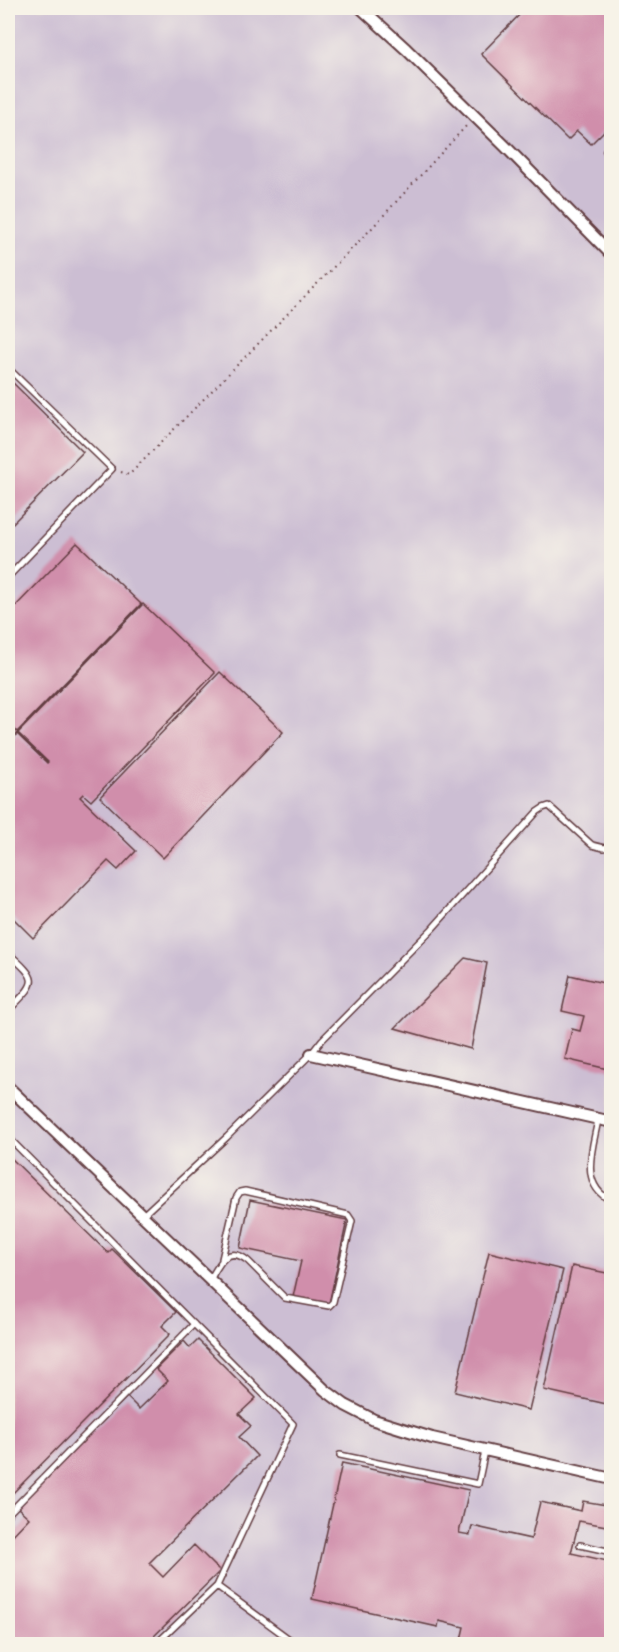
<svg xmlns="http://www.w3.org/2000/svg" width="619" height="1652" font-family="'Architects Daughter',sans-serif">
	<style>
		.industrial { fill: #ccbed3 }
		.building { fill: #d08eab }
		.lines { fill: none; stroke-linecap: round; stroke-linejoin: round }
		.lane-casing { stroke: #623c41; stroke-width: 8 }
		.street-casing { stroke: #623c41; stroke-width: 14 }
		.path { stroke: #623c41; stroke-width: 2; stroke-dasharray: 1.5 4.5; stroke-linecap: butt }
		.lane { stroke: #fff; stroke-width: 5 }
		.street { stroke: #fff; stroke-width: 10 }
	</style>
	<rect width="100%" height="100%" fill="#f7f3e8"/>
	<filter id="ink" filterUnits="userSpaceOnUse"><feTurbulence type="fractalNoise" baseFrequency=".0167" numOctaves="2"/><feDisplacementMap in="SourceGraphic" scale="12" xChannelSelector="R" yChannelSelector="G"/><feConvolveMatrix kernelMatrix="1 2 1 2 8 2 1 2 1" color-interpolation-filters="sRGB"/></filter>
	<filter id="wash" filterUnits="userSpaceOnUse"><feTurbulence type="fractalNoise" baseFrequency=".008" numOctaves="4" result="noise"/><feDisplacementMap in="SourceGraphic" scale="24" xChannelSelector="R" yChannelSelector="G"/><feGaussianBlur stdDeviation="1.35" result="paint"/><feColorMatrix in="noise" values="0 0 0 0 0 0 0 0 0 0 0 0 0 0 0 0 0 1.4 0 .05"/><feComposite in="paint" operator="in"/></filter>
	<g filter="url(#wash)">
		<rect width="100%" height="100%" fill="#eae0bd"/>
		<!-- industrial -->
		<path class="industrial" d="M 8,8 L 611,8 L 611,1644 L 8,1644 Z"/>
		<g id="blocks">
			<!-- building -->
			<path class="building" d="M 526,8 L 612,8 L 612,123 L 591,144 L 577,131 L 568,140 L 481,54 Z
				M 8,378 L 83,452 L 8,528 Z
				M 77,543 L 141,604 L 17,732 L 8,722 L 8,614 Z
				M 143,604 L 215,673 L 91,801 L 83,794 L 80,797 L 136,851 L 118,870 L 108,861 L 33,938 L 8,913 L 8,745 L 17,734 L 47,763 L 48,762 L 18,733 Z
				M 220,672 L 283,732 L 163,858 L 100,797 Z
				M 8,727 L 14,733 L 8,740 Z
				M 465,958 L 487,963 L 471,1049 L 395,1028 Z
				M 570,975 L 612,985 L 612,1070 L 565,1059 L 572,1029 L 580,1031 L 584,1016 L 562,1011 Z
				M 9,1156 L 108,1253 L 112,1249 L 176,1312 L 162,1326 L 170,1334 L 8,1498 L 8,1158 Z
				M 250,1200 L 347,1220 L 329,1304 L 293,1297 L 301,1261 L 240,1248 Z
				M 489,1252 L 563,1270 L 529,1410 L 455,1392 Z
				M 572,1266 L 612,1274 L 611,1405 L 544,1390 Z
				M 198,1340 L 256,1398 L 239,1414 L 251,1426 L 239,1437 L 257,1456 L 149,1563 L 163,1577 L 194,1545 L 220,1571 L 146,1644 L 8,1644 L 8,1540 L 29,1518 L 17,1507 L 127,1397 L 139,1409 L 168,1381 L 156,1369 L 184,1341 L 190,1348 Z
				M 342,1463 L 469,1490 L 459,1533 L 470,1535 L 472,1526 L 531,1539 L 540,1502 L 581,1511 L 583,1501 L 612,1506 L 612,1527 L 579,1521 L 571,1553 L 612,1562 L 612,1644 L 460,1644 L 464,1627 L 439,1621 L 438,1627 L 312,1599 Z"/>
		</g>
	</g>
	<g filter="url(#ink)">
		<use href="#blocks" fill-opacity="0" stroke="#623c41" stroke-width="1.5"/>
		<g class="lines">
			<!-- lane casing -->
			<g class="lane-casing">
				<path id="lane" d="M 606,151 L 612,156
					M 8,368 L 112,469 L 8,577
					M 8,953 C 41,982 37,981 8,1011
					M 598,1120 C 593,1148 578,1185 612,1201
					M 8,1137 L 293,1424 L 217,1586 L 156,1644
					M 143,1215 L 227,1137 L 311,1054 L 322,1040 L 432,929 L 537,812 L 543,808 L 549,806 L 592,845 L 604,848 L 612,845
					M 210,1280 C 219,1264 227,1244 248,1261 L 285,1298 L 329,1306 L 333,1302 L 352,1221 L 348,1215 L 344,1214 L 245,1191 L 240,1192 L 236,1198 L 222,1259
					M 340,1455 L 478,1484 L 485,1451
					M 8,1514 L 194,1324
					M 580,1545 L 612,1552
					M 217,1586 L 296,1644"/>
			</g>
			<!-- street casing -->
			<g class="street-casing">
				<path id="street" d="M 361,8 L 406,49 L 505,146 L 612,255
					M 311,1054 L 612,1122
					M 8,1087 L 325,1390 L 345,1405 L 374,1420 L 432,1438 L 612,1479"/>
			</g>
			<!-- path -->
			<path class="path" d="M 121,472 L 129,475 L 371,229 L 467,125"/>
			<!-- lane -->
			<use href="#lane" class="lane"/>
			<!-- street -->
			<use href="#street" class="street"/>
		</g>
	</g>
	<!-- margin -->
	<rect width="619" height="1652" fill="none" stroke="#f7f3e8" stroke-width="30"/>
</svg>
